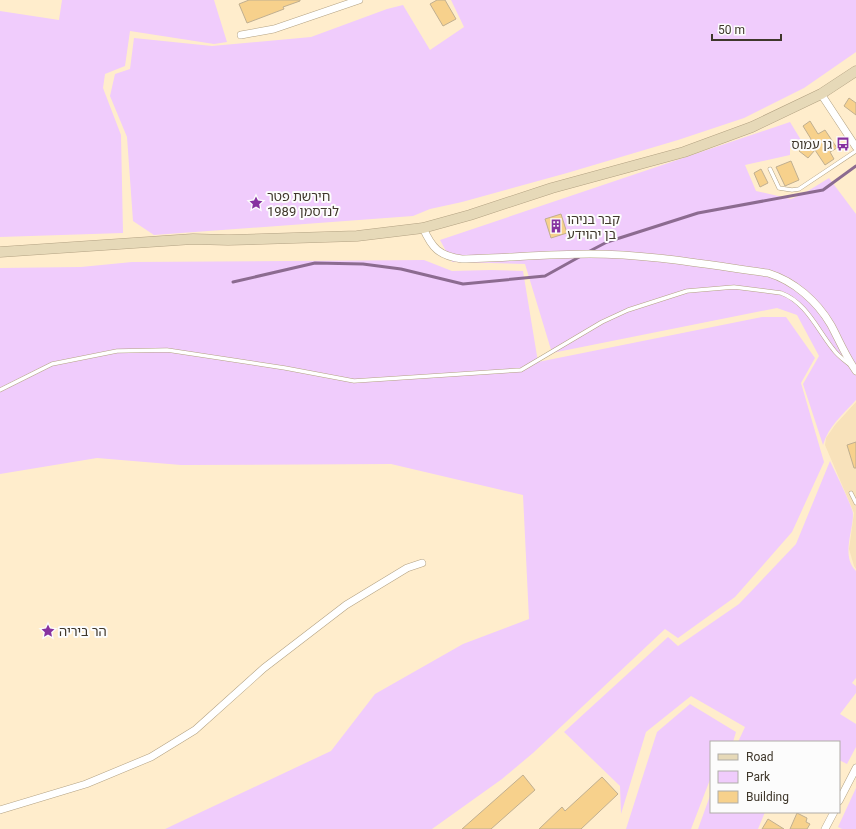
<svg xmlns="http://www.w3.org/2000/svg" width="856" height="829" font-family="Roboto,'Noto Sans Hebrew',sans-serif">
	<style>
		.built { fill: #f8e2bb }
		.green { fill: #f0ccfc }
		.lines { fill: none; stroke-linecap: round; stroke-linejoin: round }
		.stream { stroke: #8c6b90; stroke-width: 3 }
		.building { fill: #f7d18c; stroke: #c0af90 }
		.service-casing { stroke: #b3a283; stroke-width: 4.5 }
		.minor-casing { stroke: #b3a283; stroke-width: 8 }
		.secondary-casing { stroke: #b3a283; stroke-width: 11 }
		.service { stroke: #fff; stroke-width: 3.5 }
		.minor { stroke: #fff; stroke-width: 7 }
		.secondary { stroke: #e6d9b8; stroke-width: 10 }
		.labels { text-anchor: middle; dominant-baseline: central; stroke-width: 4; stroke-linejoin: round; paint-order: stroke }
		.poi-label { font-size: 13px; fill: #3f372b; stroke: #fcfcfc; text-anchor: start }
	</style>
	<rect width="100%" height="100%" fill="#ffedcc"/>
	<!-- built -->
	<path class="built" d="M 856,402 L 856,569 L 854,566 L 849,549 L 854,513 L 825,445 L 826,438 L 835,425 Z"/>
	<!-- green -->
	<path class="green" d="M 62,0 L 214,0 L 227,42 L 214,44 L 130,31 L 125,66 L 105,74 L 103,88 L 121,135 L 123,233 L 0,237 L 0,11 L 59,20 Z
		M 451,0 L 856,0 L 856,52 L 804,88 L 744,118 L 678,140 L 567,173 L 462,202 L 430,209 L 413,216 L 154,235 L 133,221 L 127,137 L 110,96 L 115,74 L 130,69 L 134,38 L 212,46 L 311,37 L 387,9 L 403,5 L 430,50 L 464,27 Z
		M 790,122 L 801,140 L 790,148 L 790,155 L 745,165 L 756,191 L 791,199 L 803,194 L 829,178 L 856,214 L 856,400 C 843,414 828,427 823,445 L 803,384 L 819,356 L 797,315 L 777,308 L 552,353 L 525,264 L 452,262 L 440,240 Z
		M 424,260 L 452,271 L 491,270 L 523,271 L 538,362 L 762,317 L 786,317 L 815,358 L 801,383 L 824,462 L 792,532 L 735,597 L 678,638 L 665,629 L 533,753 L 502,779 L 432,829 L 165,829 L 331,751 L 375,694 L 463,644 L 529,619 L 523,495 L 391,464 L 181,465 L 97,458 L 0,474 L 0,268 L 81,267 L 132,262 Z
		M 830,461 C 834,470 853,507 853,514 C 853,532 841,556 856,571 L 856,678 L 852,683 L 856,686 L 856,693 L 840,714 L 856,724 L 856,747 L 847,764 L 839,760 L 839,742 L 738,742 L 745,727 L 691,696 L 646,732 L 621,814 L 620,786 L 564,732 L 668,637 L 678,646 L 739,604 L 796,544 Z
		M 690,704 L 736,732 L 733,742 L 711,742 L 711,777 L 691,829 L 626,829 L 657,732 Z
		M 856,788 L 856,829 L 842,829 L 838,827 Z
		M 711,793 L 711,812 L 765,812 L 758,829 L 698,829 Z"/>
	<g class="lines">
		<!-- stream -->
		<path class="stream" d="M 588,252 L 607,242 L 698,213 L 823,190 L 856,166
			M 233,282 L 315,263 L 363,264 L 401,269 L 463,284 L 545,276 L 581,256"/>
	</g>
	<!-- building -->
	<path class="building" d="M 249,0 L 300,0 L 300,1 L 283,7 L 284,9 L 247,23 L 239,4 Z
		M 437,0 L 445,0 L 456,19 L 443,26 L 430,4 Z
		M 849,98 L 856,103 L 856,115 L 844,106 Z
		M 810,121 L 818,134 L 825,130 L 837,148 L 830,152 L 834,159 L 825,165 L 815,150 L 808,158 L 799,151 L 811,139 L 803,126 Z
		M 791,161 L 799,180 L 785,186 L 776,167 Z
		M 761,169 L 768,183 L 760,187 L 754,173 Z
		M 561,214 L 567,233 L 551,238 L 545,219 Z
		M 856,442 L 856,468 L 854,468 L 847,445 Z
		M 523,775 L 535,790 L 491,829 L 462,829 Z
		M 602,777 L 618,794 L 581,829 L 539,829 L 562,807 L 565,811 Z
		M 797,813 L 807,818 L 806,822 L 810,824 L 807,829 L 790,829 Z
		M 768,819 L 784,829 L 762,829 Z"/>
	<g class="lines">
		<!-- service casing -->
		<g class="service-casing">
			<path id="service" d="M 770,169 L 779,188 L 792,190 L 799,189 L 856,151
				M 0,390 L 52,364 L 117,351 L 167,350 L 285,368 L 354,381 L 521,370 L 602,322 L 628,310 L 687,291 L 734,287 L 781,293 C 806,302 817,329 833,349 C 837,355 844,360 849,364
				M 851,493 L 856,503"/>
		</g>
		<!-- minor casing -->
		<g class="minor-casing">
			<path id="minor" d="M 241,35 L 274,29 L 359,0
				M 821,94 L 856,147
				M 423,228 C 432,248 439,256 462,259 C 504,258 547,254 590,254 C 649,254 709,265 768,273 C 794,281 817,301 831,325 C 839,340 846,357 856,371
				M 839,801 L 856,768
				M 0,810 L 86,784 L 151,757 L 195,730 L 264,668 L 346,605 L 407,568 L 422,563
				M 825,829 L 834,812"/>
		</g>
		<!-- secondary casing -->
		<g class="secondary-casing">
			<path id="secondary" d="M 0,252 L 193,239 L 228,240 L 357,236 L 423,228 L 470,215 L 552,188 L 684,152 L 752,127 L 821,94 L 856,71"/>
		</g>
		<!-- service -->
		<use href="#service" class="service"/>
		<!-- minor -->
		<use href="#minor" class="minor"/>
		<!-- secondary -->
		<use href="#secondary" class="secondary"/>
	</g>
	<!-- icons -->
	<defs>
		<g id="bus-bare" transform="scale(1.08)"><path d="M-5-6H5V4H4V6H2V4H-2V6H-4V4H-5ZM-3.5-4V0h7V-4ZM-3.5 1.2v1.5H-2V1.2ZM2 1.2v1.5H3.5V1.2Z" fill="#8732a0" stroke="#fcfcfc" stroke-width="2.5" paint-order="stroke"/></g>
		<g id="sight-bare" transform="scale(1.08)"><path d="M0-6L1.8-2.2L6-1.7L2.9 1.2L3.7 5.4L0 3.3L-3.7 5.4L-2.9 1.2L-6-1.7L-1.8-2.2Z" fill="#8732a0" stroke="#fcfcfc" stroke-width="2.5" paint-order="stroke"/></g>
		<g id="building-bare" transform="scale(1.08)"><path d="M-4-6H4V6H1V3H-1V6H-4ZM-2.5-4.3h1.7v1.8h-1.7ZM.8-4.3h1.7v1.8H.8ZM-2.5-1h1.7V.8h-1.7ZM.8-1h1.7V.8H.8Z" fill="#8732a0" stroke="#fcfcfc" stroke-width="2.5" paint-order="stroke"/></g>
	</defs>
	<g fill-rule="evenodd">
		<use href="#bus-bare" x="843" y="144"/>
		<use href="#sight-bare" x="256" y="203"/>
		<use href="#building-bare" x="556" y="226"/>
		<use href="#sight-bare" x="48" y="631"/>
	</g>
	<g class="labels">
		<!-- poi labels -->
		<g class="poi-label">
			<text x="832" y="144" text-anchor="end">גן עמוס</text>
			<text x="267" y="196">חירשת פטר<tspan x="267" dy="15">לנדסמן 1989</tspan></text>
			<text x="567" y="219">קבר בניהו<tspan x="567" dy="15">בן יהוידע</tspan></text>
			<text x="59" y="631">הר ביריה</text>
		</g>
	</g>
	<!-- legend -->
	<rect x="710" y="741" width="130" height="72" fill="#fcfcfc" stroke="#b0ada8"/>
	<rect x="718" y="754" width="20" height="6" fill="#e6d9b8" stroke="#b0ada8"/>
	<text x="746" y="761" font-size="12" fill="#3f372b">Road</text>
	<rect x="718" y="771" width="20" height="12" fill="#f0ccfc" stroke="#b0ada8"/>
	<text x="746" y="781" font-size="12" fill="#3f372b">Park</text>
	<rect x="718" y="791" width="20" height="12" fill="#f7d18c" stroke="#b0ada8"/>
	<text x="746" y="801" font-size="12" fill="#3f372b">Building</text>
	<!-- scale -->
	<path d="M712 34v6h69v-6" fill="none" stroke="#3f372b" stroke-width="2"/>
	<text x="718" y="34" font-size="12" fill="#3f372b" stroke="#fcfcfc" stroke-width="3" paint-order="stroke">50 m</text>
</svg>
